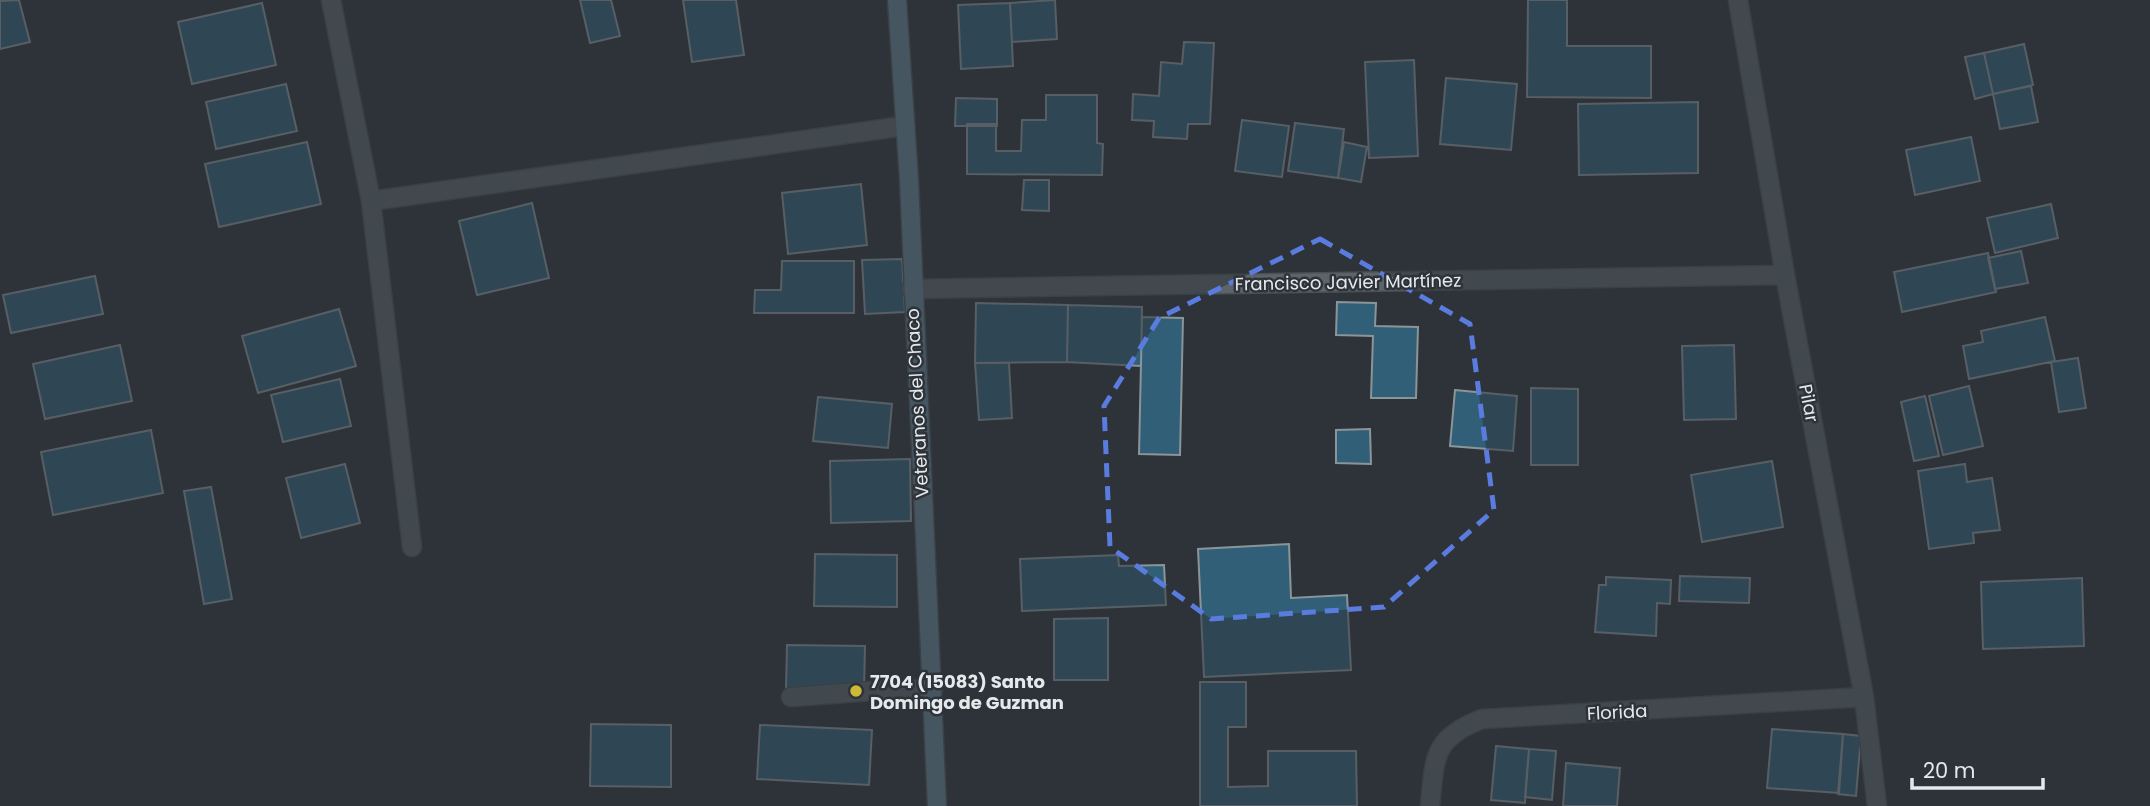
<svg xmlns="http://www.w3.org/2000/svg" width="2150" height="806" font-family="Poppins,sans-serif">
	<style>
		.building { fill: #315f78; stroke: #8b9499; stroke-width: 2 }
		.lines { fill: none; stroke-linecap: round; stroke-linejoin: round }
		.lane-casing { stroke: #4b5154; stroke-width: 21 }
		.street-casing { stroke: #4b5154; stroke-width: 21 }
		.secondary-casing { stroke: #4b5154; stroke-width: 21 }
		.lane { stroke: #5c6469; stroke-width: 18 }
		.street { stroke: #5c6469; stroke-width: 18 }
		.secondary { stroke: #628193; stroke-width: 18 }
		.marked { fill: none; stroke: #597cde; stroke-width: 5; stroke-dasharray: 14 9; stroke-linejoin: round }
		.poi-dot { fill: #cdb938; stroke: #2d3338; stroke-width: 2.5 }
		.labels { text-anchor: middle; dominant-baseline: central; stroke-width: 5; stroke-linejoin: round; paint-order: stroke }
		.street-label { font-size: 18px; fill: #e4e9ec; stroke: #2d3338 }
		.poi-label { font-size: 18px; font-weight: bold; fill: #e4e9ec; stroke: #2d3338; text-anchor: start }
	</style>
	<rect width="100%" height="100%" fill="#2d3338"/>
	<!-- building -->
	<path class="building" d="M 19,0 L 30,42 L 0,49 L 0,1 Z
		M 580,0 L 611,0 L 620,36 L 590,43 Z
		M 683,0 L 736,0 L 744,55 L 692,62 Z
		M 1055,0 L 1057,39 L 1012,42 L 1010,3 Z
		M 1528,0 L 1567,0 L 1567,46 L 1651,46 L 1651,98 L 1527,97 Z
		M 262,3 L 276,65 L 192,84 L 178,22 Z
		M 1010,3 L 1013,66 L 961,69 L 958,5 Z
		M 1184,42 L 1214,43 L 1210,124 L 1188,124 L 1187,139 L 1153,137 L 1154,121 L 1132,120 L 1133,94 L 1159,96 L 1161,62 L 1182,64 Z
		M 2024,44 L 2033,85 L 1993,94 L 1984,53 Z
		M 1984,53 L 1993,94 L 1975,99 L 1965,57 Z
		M 1414,60 L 1418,156 L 1369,158 L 1365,62 Z
		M 1446,78 L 1517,84 L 1511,150 L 1440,144 Z
		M 286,84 L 297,131 L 216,149 L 206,102 Z
		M 2031,86 L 2038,122 L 2000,129 L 1993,94 Z
		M 1046,95 L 1097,95 L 1097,143 L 1103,144 L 1102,175 L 967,174 L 967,124 L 996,124 L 996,151 L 1021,151 L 1022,120 L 1046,120 Z
		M 956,98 L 997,99 L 997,126 L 955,126 Z
		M 1698,102 L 1698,173 L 1579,175 L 1578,104 Z
		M 1242,120 L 1289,126 L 1282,177 L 1235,171 Z
		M 1295,123 L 1344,129 L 1338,178 L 1288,171 Z
		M 1971,137 L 1980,181 L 1915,195 L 1906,150 Z
		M 307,142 L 321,204 L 219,227 L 205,164 Z
		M 1344,142 L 1367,147 L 1361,182 L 1338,178 Z
		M 1024,180 L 1049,180 L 1049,211 L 1022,210 Z
		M 861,184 L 867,245 L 788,254 L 782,193 Z
		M 532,203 L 549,278 L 477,295 L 459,221 Z
		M 2051,204 L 2058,238 L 1995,253 L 1987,218 Z
		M 2021,251 L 2028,283 L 1995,289 L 1988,258 Z
		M 1988,253 L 1996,292 L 1902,312 L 1894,272 Z
		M 902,259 L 905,312 L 865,314 L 862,260 Z
		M 782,261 L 854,261 L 854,313 L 754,313 L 755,290 L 781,290 Z
		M 95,276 L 103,314 L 11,333 L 3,295 Z
		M 1337,302 L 1376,303 L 1375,326 L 1418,327 L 1416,398 L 1371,398 L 1373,336 L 1336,335 Z
		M 976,303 L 1068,305 L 1067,362 L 975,363 Z
		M 1068,305 L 1142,307 L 1141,366 L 1067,362 Z
		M 339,309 L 356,366 L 258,393 L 242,336 Z
		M 1142,317 L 1183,318 L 1180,455 L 1139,454 Z
		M 2045,317 L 2055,361 L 1969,379 L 1963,346 L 1983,342 L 1981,331 Z
		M 120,345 L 132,401 L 45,419 L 33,364 Z
		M 1734,345 L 1736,419 L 1684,420 L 1682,346 Z
		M 2078,358 L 2086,408 L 2059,412 L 2051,362 Z
		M 975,363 L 1009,363 L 1012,418 L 979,420 Z
		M 340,379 L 351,426 L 283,442 L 271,395 Z
		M 1969,386 L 1983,446 L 1943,455 L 1929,396 Z
		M 1531,388 L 1578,389 L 1578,465 L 1531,465 Z
		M 1455,390 L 1517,396 L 1513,451 L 1450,446 Z
		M 1925,396 L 1939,456 L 1914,461 L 1901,402 Z
		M 818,397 L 892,404 L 888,448 L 813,441 Z
		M 1370,429 L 1371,464 L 1336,463 L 1336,430 Z
		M 151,430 L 163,493 L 53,515 L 41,452 Z
		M 910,459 L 911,521 L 831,523 L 830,461 Z
		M 1772,461 L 1783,527 L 1702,542 L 1691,475 Z
		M 345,464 L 360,523 L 301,538 L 286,478 Z
		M 1965,464 L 1967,482 L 1992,478 L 2000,530 L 1973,533 L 1974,543 L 1929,549 L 1918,471 Z
		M 211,487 L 232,599 L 204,604 L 184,491 Z
		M 1289,544 L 1291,598 L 1347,595 L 1351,670 L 1204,677 L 1198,549 Z
		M 815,554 L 897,555 L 897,607 L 814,606 Z
		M 1118,555 L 1119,566 L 1164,565 L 1166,605 L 1022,611 L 1020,559 Z
		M 1680,576 L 1750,578 L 1749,603 L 1679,601 Z
		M 1606,577 L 1671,580 L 1670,604 L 1657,603 L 1656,636 L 1595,632 L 1599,585 L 1606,585 Z
		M 2082,578 L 2084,646 L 1983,649 L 1981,582 Z
		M 1108,618 L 1108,680 L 1054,680 L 1054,619 Z
		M 787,645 L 865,646 L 864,689 L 786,688 Z
		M 1200,682 L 1246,682 L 1246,727 L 1228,727 L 1228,787 L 1268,786 L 1268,751 L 1356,751 L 1357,806 L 1200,806 Z
		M 591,724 L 671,725 L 671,787 L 590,786 Z
		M 760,725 L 872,730 L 869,785 L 757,779 Z
		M 1772,729 L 1843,734 L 1839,793 L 1767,788 Z
		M 1843,734 L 1861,736 L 1856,796 L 1838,794 Z
		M 1496,746 L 1529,749 L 1525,803 L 1491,800 Z
		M 1529,749 L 1556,751 L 1552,800 L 1525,797 Z
		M 1566,763 L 1620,768 L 1617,806 L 1563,806 Z"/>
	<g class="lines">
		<!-- lane casing -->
		<g class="lane-casing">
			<path id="lane" d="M 791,697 L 899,689 L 933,690"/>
		</g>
		<!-- street casing -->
		<g class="street-casing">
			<path id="street" d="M 331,0 L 371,201 L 412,547
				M 1738,0 L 1785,275 L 1864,697 L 1877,806
				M 371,201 L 904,126
				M 911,289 L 1785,275
				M 1430,806 C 1435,758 1432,738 1482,719 L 1864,697"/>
		</g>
		<!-- secondary casing -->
		<g class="secondary-casing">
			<path id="secondary" d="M 897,0 L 909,180 L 937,806"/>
		</g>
		<!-- lane -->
		<use href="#lane" class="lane"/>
		<!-- street -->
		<use href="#street" class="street"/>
		<!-- secondary -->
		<use href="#secondary" class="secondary"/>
	</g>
	<!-- marked area -->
	<path d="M0 0H2150V806H0ZM 1320,239 L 1470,324 L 1494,510 L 1384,607 L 1211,619 L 1110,547 L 1104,406 L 1159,318 Z" fill="#2d3338" fill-opacity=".55" fill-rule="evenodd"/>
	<path class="marked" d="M 1320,239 L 1470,324 L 1494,510 L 1384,607 L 1211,619 L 1110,547 L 1104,406 L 1159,318 Z"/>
	<!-- markers -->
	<circle class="poi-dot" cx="856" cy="691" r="7"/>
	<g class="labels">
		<!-- street labels -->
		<g class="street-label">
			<text transform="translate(1348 282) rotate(-1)">Francisco Javier Martínez</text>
			<text transform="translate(917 403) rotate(-93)">Veteranos del Chaco</text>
			<text transform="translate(1809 403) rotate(79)">Pilar</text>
			<text transform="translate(1617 712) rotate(-3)">Florida</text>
		</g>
		<!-- poi labels -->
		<g class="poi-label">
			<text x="870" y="681">7704 (15083) Santo<tspan x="870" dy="21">Domingo de Guzman</tspan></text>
		</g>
	</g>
	<!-- scale -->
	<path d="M1912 778v10h131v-10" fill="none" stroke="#e4e9ec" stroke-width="3.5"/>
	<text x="1923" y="778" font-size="21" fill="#e4e9ec" stroke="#2d3338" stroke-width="5" paint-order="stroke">20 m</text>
</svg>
